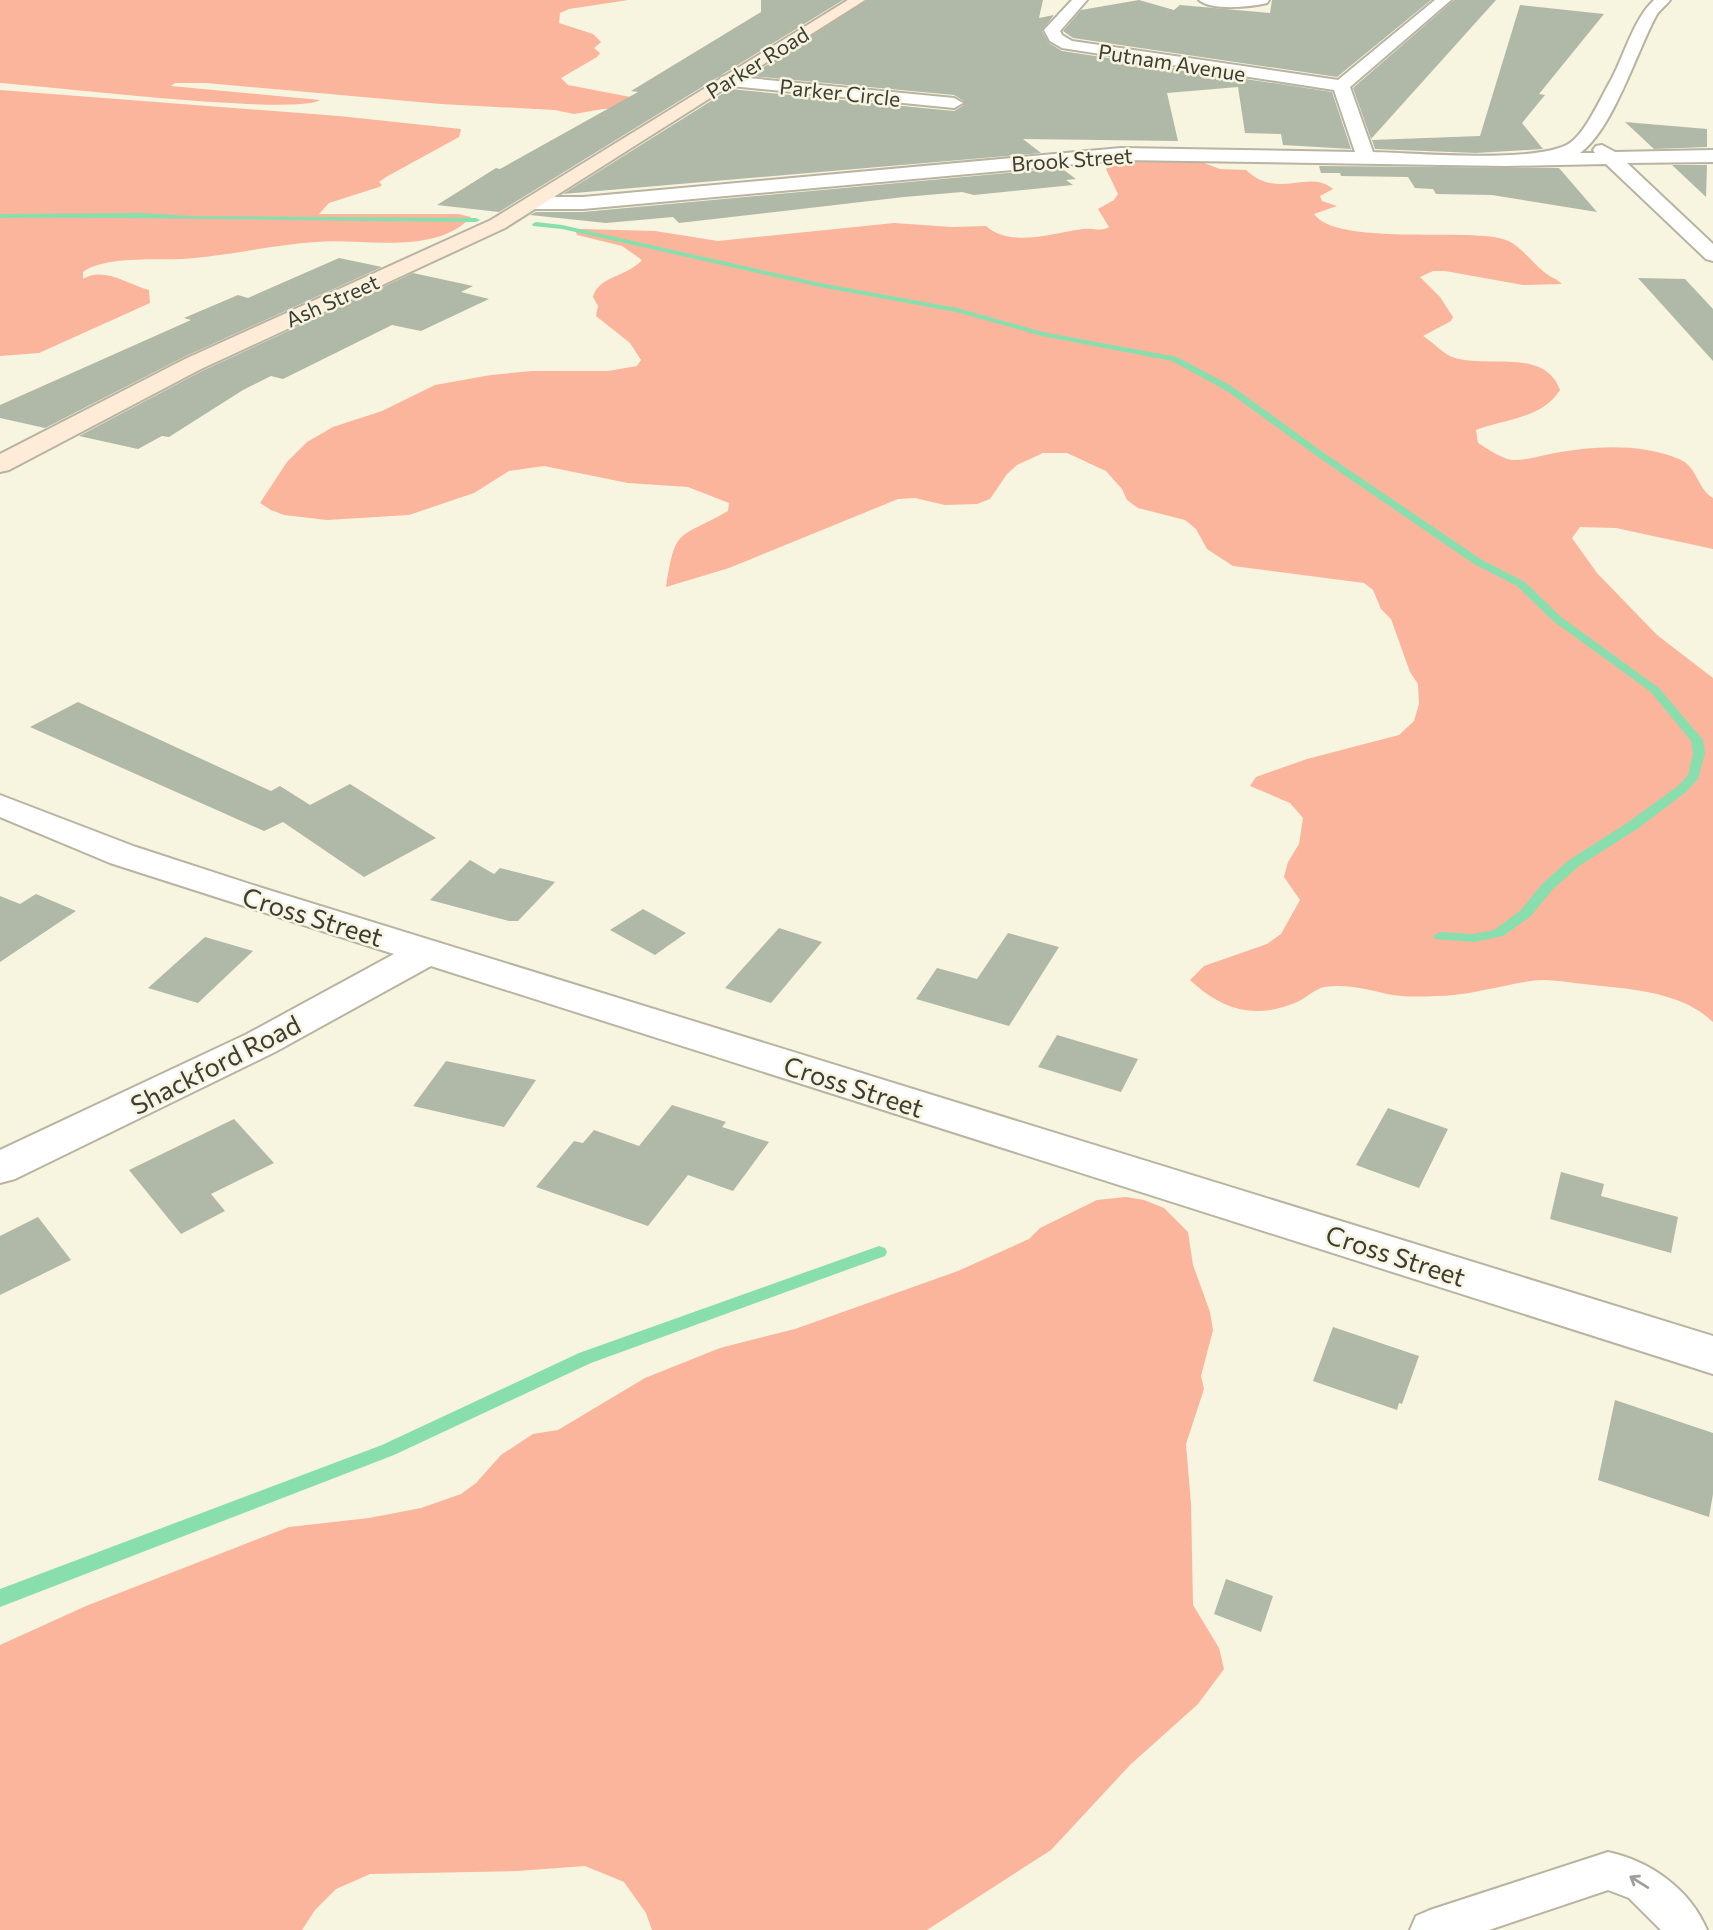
<svg xmlns="http://www.w3.org/2000/svg" width="1713" height="1930" font-family="Commissioner,sans-serif">
	<style>
		.green { fill: #fab59c }
		.lines { fill: none; stroke-linecap: round; stroke-linejoin: round }
		.stream { fill: #88dfad; fill-rule: evenodd }
		.building { fill: #b0b9a7 }
		.lane-casing { stroke: #b8b4a1; stroke-width: 4 }
		.street-casing { stroke: #b8b4a1; stroke-width: 4 }
		.secondary-casing { stroke: #b8b4a1; stroke-width: 4 }
		.lane { fill: #fff; fill-rule: evenodd }
		.street { fill: #fff; fill-rule: evenodd }
		.secondary { fill: #feecd9; fill-rule: evenodd }
		.oneway { stroke: #9e9e9a }
		.labels { text-anchor: middle; dominant-baseline: central; stroke-width: 5; stroke-linejoin: round; paint-order: stroke }
		.far-street-label { font-size: 21px; fill: #3d3c34; stroke: #f7f4df }
		.street-label { font-size: 26px; fill: #3d3c34; stroke: #f7f4df }
	</style>
	<rect width="100%" height="100%" fill="#f7f4df"/>
	<!-- green -->
	<path class="green" d="M 0,0 L 628,0 L 569,9 L 560,13 L 559,23 L 593,34 L 601,42 L 594,48 L 600,53 L 597,57 L 561,78 L 568,85 L 646,100 L 653,108 L 603,109 L 574,114 L 555,110 L 441,104 L 206,83 L 175,83 L 171,86 L 320,100 C 295,116 47,86 0,83 Z
		M 0,90 L 339,116 L 461,129 L 459,137 L 386,177 L 379,182 L 382,185 L 379,187 L 329,203 L 319,214 L 458,214 L 471,217 C 435,256 363,238 316,242 C 271,245 227,256 183,259 C 156,260 104,256 83,272 L 83,279 C 103,266 128,284 149,290 L 150,303 L 39,353 L 0,356 Z
		M 1144,159 L 1196,160 L 1220,169 L 1246,170 C 1279,201 1307,168 1333,189 L 1320,196 L 1322,201 L 1337,206 L 1314,214 C 1336,246 1464,228 1503,239 C 1520,244 1530,261 1544,272 C 1550,277 1557,279 1562,284 L 1523,285 L 1445,271 L 1433,271 L 1420,277 L 1440,297 L 1453,317 L 1451,321 L 1423,336 C 1433,342 1444,355 1455,358 C 1488,368 1545,348 1560,390 C 1542,419 1504,419 1476,430 L 1478,443 C 1488,449 1500,458 1512,460 C 1525,461 1542,455 1555,453 C 1595,446 1640,443 1679,459 C 1698,467 1697,489 1713,498 L 1713,549 L 1616,528 L 1580,527 L 1572,538 L 1597,573 L 1657,635 L 1713,678 L 1713,1022 C 1680,990 1626,989 1583,984 C 1565,982 1548,978 1530,981 C 1498,986 1467,996 1435,996 C 1420,997 1402,997 1387,994 C 1366,989 1347,984 1324,987 C 1315,989 1306,998 1297,1002 C 1255,1020 1222,1010 1190,980 L 1204,966 L 1267,944 L 1281,934 L 1300,900 L 1284,877 L 1288,862 L 1299,844 L 1303,818 L 1290,803 L 1250,786 L 1256,777 L 1307,759 L 1399,735 L 1414,721 L 1419,704 L 1418,684 L 1410,672 L 1391,619 L 1381,609 L 1373,590 L 1364,583 L 1233,566 L 1207,549 L 1196,529 L 1185,520 L 1138,508 L 1127,500 L 1122,489 L 1106,471 L 1067,453 L 1043,453 L 1017,465 L 1007,474 L 990,499 L 977,504 L 945,505 L 915,498 L 898,499 L 729,568 L 666,587 C 676,525 678,540 728,511 L 729,503 L 688,487 L 628,483 L 544,466 L 509,471 L 474,493 L 409,515 L 327,520 L 284,515 L 271,510 L 260,503 L 287,462 L 307,442 L 333,427 L 382,411 L 435,385 L 491,375 L 532,371 L 608,371 L 637,366 L 641,360 L 630,343 L 596,316 L 598,306 L 593,297 C 598,276 629,276 642,260 L 622,246 L 577,235 L 576,232 L 581,229 L 655,231 L 718,241 L 894,223 L 952,227 L 986,226 C 1010,248 1054,233 1083,229 C 1092,228 1101,232 1109,227 L 1098,209 L 1114,200 L 1118,194 L 1106,169 L 1112,163 Z
		M 1126,1197 L 1144,1200 L 1164,1208 L 1188,1232 L 1193,1265 L 1210,1312 L 1213,1330 L 1201,1376 L 1204,1389 L 1186,1444 L 1191,1504 L 1193,1605 L 1219,1648 L 1224,1669 L 1198,1704 L 1130,1765 L 1051,1850 L 927,1930 L 652,1930 L 646,1913 L 624,1882 L 585,1866 L 517,1871 L 370,1874 L 336,1889 L 315,1910 L 302,1930 L 0,1930 L 0,1645 L 86,1606 L 289,1527 L 369,1518 L 421,1508 L 461,1494 L 476,1483 L 501,1455 L 533,1434 L 558,1430 L 645,1378 L 720,1348 L 795,1329 L 958,1271 L 1029,1239 L 1040,1228 L 1097,1200 Z"/>
	<g class="lines">
		<!-- stream -->
		<path class="stream" d="M 142,213 L 191,216 L 476,218 L 480,220 L 476,222 C 317,221 159,217 0,218 L 0,214 Z
			M 536,222 L 562,225 L 820,283 L 957,308 L 1043,332 L 1177,357 L 1233,387 L 1324,453 L 1482,560 L 1525,582 L 1561,617 L 1659,688 L 1703,740 L 1705,753 L 1698,779 L 1686,792 L 1637,829 L 1579,866 L 1553,889 L 1530,917 L 1503,936 L 1474,942 L 1435,939 L 1433,936 L 1440,932 L 1474,934 L 1494,930 L 1520,911 L 1543,883 L 1569,860 L 1627,823 L 1678,786 L 1688,775 L 1693,753 L 1691,741 L 1651,692 L 1553,621 L 1517,586 L 1474,564 L 1318,457 L 1227,391 L 1172,361 L 1042,336 L 956,312 L 820,287 L 562,229 L 533,226 L 532,224 Z
			M 879,1246 L 885,1248 L 887,1252 L 885,1256 L 591,1363 L 394,1455 L 0,1607 L 0,1589 L 382,1445 L 579,1353 Z"/>
	</g>
	<!-- building -->
	<path class="building" d="M 761,0 L 843,0 L 499,212 L 437,205 L 496,168 L 500,169 L 638,92 L 631,91 L 761,12 Z
		M 867,0 L 1043,0 L 1039,18 L 1054,15 L 1042,31 L 1049,43 L 1062,51 L 1332,92 L 1351,149 L 1283,145 L 1281,134 L 1245,133 L 1238,87 L 1167,93 L 1178,141 L 1023,139 L 1041,153 L 563,194 L 730,89 L 954,111 L 964,105 L 964,101 L 954,95 L 750,76 Z
		M 1139,0 L 1174,10 L 1180,5 L 1270,13 L 1272,0 L 1431,0 L 1337,77 L 1073,38 L 1063,31 L 1081,10 Z
		M 1454,0 L 1496,0 L 1371,139 L 1353,88 Z
		M 1520,5 L 1604,14 L 1539,94 L 1545,95 L 1522,123 L 1543,149 L 1476,153 L 1375,149 L 1372,140 L 1480,136 Z
		M 1625,122 L 1707,129 L 1707,147 L 1654,149 Z
		M 1672,165 L 1707,165 L 1706,197 Z
		M 1319,166 L 1559,168 L 1597,212 L 1492,195 L 1436,194 L 1433,189 L 1415,188 L 1408,177 L 1341,176 L 1340,173 L 1321,173 Z
		M 1061,168 L 1076,179 L 1066,180 L 1073,185 L 974,195 L 962,192 L 904,197 L 679,223 L 673,217 L 606,223 L 530,215 L 536,212 L 583,212 Z
		M 339,258 L 382,267 L 184,357 L 45,428 L 0,418 L 0,405 L 191,320 L 184,318 L 238,295 L 248,298 Z
		M 413,273 L 473,286 L 461,292 L 489,299 L 421,331 L 392,325 L 283,379 L 271,376 L 243,390 L 169,437 L 162,436 L 138,449 L 79,436 L 202,371 Z
		M 1638,278 L 1685,279 L 1713,309 L 1713,361 Z
		M 78,702 L 271,791 L 280,786 L 310,805 L 350,784 L 436,838 L 364,877 L 283,822 L 264,831 L 30,727 Z
		M 470,860 L 494,874 L 500,868 L 555,882 L 518,921 L 509,921 L 430,900 Z
		M 36,894 L 76,911 L 0,962 L 0,896 L 20,904 Z
		M 643,909 L 686,933 L 655,955 L 610,930 Z
		M 779,928 L 822,942 L 771,1003 L 725,988 Z
		M 1008,933 L 1059,947 L 1009,1026 L 916,999 L 937,968 L 977,979 Z
		M 205,937 L 253,951 L 198,1003 L 148,988 Z
		M 1057,1035 L 1138,1059 L 1121,1092 L 1038,1067 Z
		M 446,1061 L 536,1080 L 504,1127 L 413,1106 Z
		M 672,1105 L 726,1122 L 722,1127 L 769,1142 L 733,1191 L 688,1175 L 648,1226 L 536,1187 L 574,1141 L 583,1143 L 594,1130 L 639,1146 Z
		M 1388,1108 L 1448,1129 L 1419,1188 L 1356,1165 Z
		M 234,1119 L 274,1163 L 211,1194 L 225,1211 L 181,1234 L 129,1170 Z
		M 1561,1172 L 1604,1184 L 1601,1196 L 1678,1217 L 1671,1253 L 1550,1219 Z
		M 38,1217 L 71,1260 L 0,1295 L 0,1236 Z
		M 1333,1327 L 1419,1356 L 1402,1404 L 1399,1403 L 1397,1410 L 1313,1381 Z
		M 1615,1400 L 1713,1433 L 1713,1494 L 1709,1517 L 1598,1480 Z
		M 1226,1579 L 1273,1596 L 1261,1632 L 1214,1614 Z"/>
	<g class="lines">
		<!-- lane casing -->
		<g class="lane-casing">
			<path id="lane" d="M 1608,1852 C 1650,1861 1690,1889 1707,1930 L 1661,1930 L 1629,1898 L 1608,1890 L 1489,1930 L 1410,1930 L 1416,1916 L 1430,1910 Z"/>
		</g>
		<!-- street casing -->
		<g class="street-casing">
			<path id="street" d="M 1072,0 L 1087,0 L 1060,31 L 1062,35 L 1072,41 L 1338,80 L 1435,0 L 1451,0 L 1350,87 L 1373,152 C 1416,153 1539,164 1570,143 C 1586,132 1601,97 1611,80 C 1625,54 1633,20 1654,0 L 1670,0 C 1666,6 1659,10 1656,16 C 1636,53 1613,129 1580,153 L 1595,153 L 1593,150 L 1596,146 L 1602,145 L 1615,152 L 1713,150 L 1713,162 L 1627,163 L 1713,244 L 1713,261 L 1706,259 L 1606,164 L 1506,166 L 1121,160 L 583,209 L 534,209 L 524,203 L 534,197 L 583,197 L 1121,148 L 1355,152 L 1334,90 L 1062,48 L 1050,41 L 1044,30 Z
				M 1199,0 L 1269,0 L 1267,3 C 1251,7 1211,11 1199,0 Z
				M 727,76 L 954,98 L 963,103 L 954,108 L 721,85 L 719,81 L 721,77 Z
				M 0,795 L 136,847 L 259,887 L 1713,1336 L 1713,1374 L 431,966 L 275,1052 L 15,1179 L 0,1183 L 0,1150 L 247,1034 L 394,954 L 110,863 L 0,817 Z"/>
		</g>
		<!-- secondary casing -->
		<g class="secondary-casing">
			<path id="secondary" d="M 848,0 L 865,0 L 505,228 L 201,369 L 9,470 L 0,472 L 0,454 L 185,359 L 491,220 Z"/>
		</g>
		<!-- lane -->
		<use href="#lane" class="lane"/>
		<!-- street -->
		<use href="#street" class="street"/>
		<!-- secondary -->
		<use href="#secondary" class="secondary"/>
	</g>
	<!-- one-way arrows -->
	<defs><path id="oneway-shaft" d="M-6 0H5M1.5-3L5.5 0L1.5 3" fill="none" stroke-width="1.6" stroke-linecap="round" stroke-linejoin="round" transform="scale(1.75)"/></defs>
	<use class="oneway" href="#oneway-shaft" transform="translate(1639 1882) rotate(-148)"/>
	<g class="labels">
		<!-- far-street labels -->
		<g class="far-street-label">
			<text transform="translate(757 62) rotate(-32)">Parker Road</text>
			<text transform="translate(1172 62) rotate(9)">Putnam Avenue</text>
			<text transform="translate(840 92) rotate(6)">Parker Circle</text>
			<text transform="translate(1072 159) rotate(-4)">Brook Street</text>
			<text transform="translate(332 300) rotate(-24)">Ash Street</text>
		</g>
		<!-- street labels -->
		<g class="street-label">
			<text transform="translate(313 916) rotate(17)">Cross Street</text>
			<text transform="translate(215 1064) rotate(-27)">Shackford Road</text>
			<text transform="translate(854 1086) rotate(18)">Cross Street</text>
			<text transform="translate(1396 1255) rotate(18)">Cross Street</text>
		</g>
	</g>
</svg>
